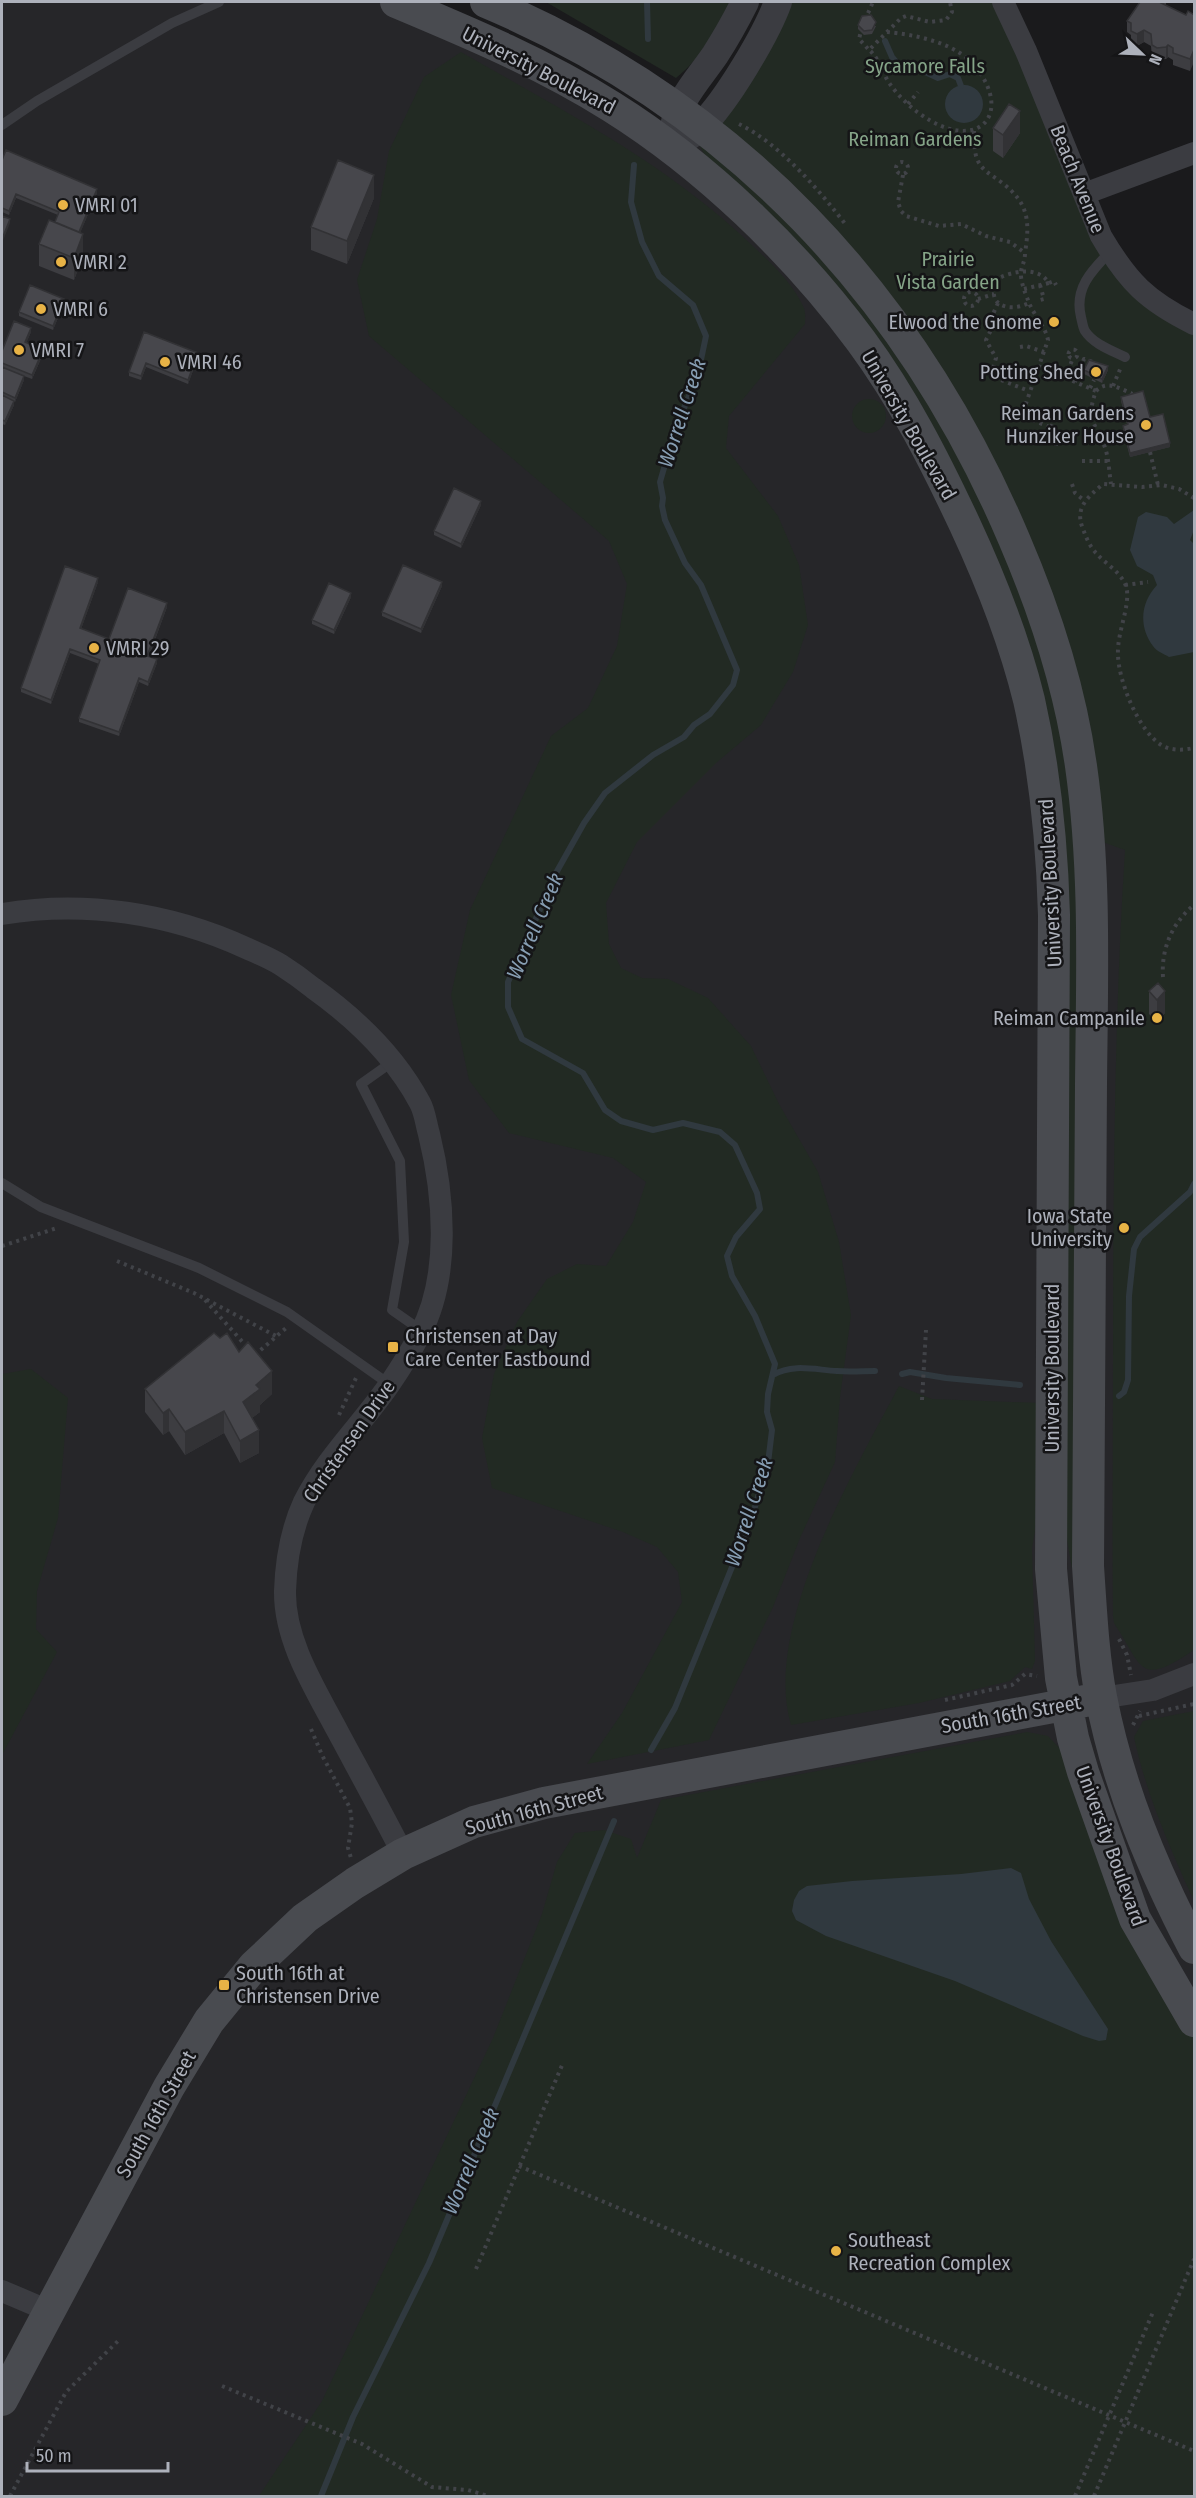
<svg xmlns="http://www.w3.org/2000/svg" width="1196" height="2498" font-family="'Fira Sans Condensed',sans-serif">
	<style>
		.built { fill: #262629 }
		.green { fill: #222a23 }
		.water { fill: #30393f }
		.lines { fill: none; stroke-linecap: round; stroke-linejoin: round }
		.stream { stroke: #30393f; stroke-width: 6 }
		.path { stroke: #414348; stroke-width: 4; stroke-dasharray: 3 4.5; stroke-linecap: butt }
		.service { stroke: #3b3c41; stroke-width: 10 }
		.minor { stroke: #3b3c41; stroke-width: 22 }
		.tertiary { stroke: #3b3c41; stroke-width: 28 }
		.secondary { stroke: #494b50; stroke-width: 32 }
		.wall { fill: #3d3d41 }
		.shaded-wall { fill: #323235 }
		.building { fill: #47474c; stroke: #323235; stroke-width: 1.5 }
		.poi-dot { fill: #e8b346; stroke: #151517; stroke-width: 2 }
		.labels { text-anchor: middle; dominant-baseline: central; stroke-width: 5; stroke-linejoin: round; paint-order: stroke }
		.park-label { font-size: 20px; fill: #85a488; stroke: #151517 }
		.street-label { font-size: 20px; fill: #adb1bb; stroke: #151517 }
		.poi-label { font-size: 20px; fill: #adb1bb; stroke: #151517; text-anchor: start }
		.water-label { font-size: 21px; font-style: italic; fill: #879eb3; stroke: #151517 }
	</style>
	<rect width="100%" height="100%" fill="#1a1a1c"/>
	<!-- built -->
	<path class="built" d="M 2,2 L 396,2 L 687,138 L 1110,252 L 1194,324 L 1194,2496 L 2,2496 Z"/>
	<!-- green -->
	<path class="green" d="M 546,2 L 730,2 C 717,31 702,57 676,78 Z
		M 778,2 L 1003,2 L 1110,252 L 1194,324 L 1194,1650 C 1138,1688 1143,1667 1114,1623 L 1113,1616 C 1112,1534 1113,1453 1113,1371 C 1113,1197 1114,1023 1125,850 L 1089,837 L 1065,692 L 934,382 L 702,125 Z
		M 461,52 C 562,110 670,165 754,247 C 772,264 793,284 803,306 C 806,311 805,319 805,324 L 729,416 L 726,448 L 778,516 L 799,565 L 808,625 L 793,672 L 761,725 L 716,763 L 637,842 L 606,903 L 609,944 L 621,968 L 642,978 L 668,979 L 708,998 L 751,1046 L 779,1104 L 818,1172 L 839,1242 L 851,1315 L 840,1397 L 835,1462 L 800,1538 L 773,1607 L 709,1740 L 587,1764 L 622,1713 L 682,1602 L 678,1572 L 657,1547 L 623,1532 L 492,1488 L 482,1438 L 494,1374 L 517,1322 L 547,1279 L 577,1264 L 606,1266 L 633,1222 L 646,1182 L 613,1158 L 509,1133 L 469,1080 L 451,995 L 470,910 L 551,736 L 588,708 L 617,646 L 627,584 L 609,541 L 369,336 L 357,280 L 377,219 L 389,151 L 424,77 Z
		M 704,142 L 831,261 L 968,460 L 1046,658 L 1079,834 L 1078,1568 L 1072,1568 L 1066,1535 L 1066,1159 L 1020,623 L 988,537 L 955,469 L 705,156 L 700,146 Z
		M852 416a17 17 0 1 1 34 0a17 17 0 1 1-34 0Z
		M 31,1369 L 68,1398 L 58,1518 L 37,1591 L 36,1629 L 57,1652 L 2,1755 L 2,1374 Z
		M 899,1386 L 932,1399 L 1041,1403 L 1040,1503 L 1032,1548 L 1035,1661 L 1032,1669 L 1025,1667 L 1010,1681 L 919,1703 L 791,1725 C 762,1628 854,1471 899,1386 Z
		M 1194,1711 L 1194,1901 C 1170,1848 1146,1794 1134,1737 L 1143,1721 Z
		M 1027,1732 L 1048,1736 L 1065,1754 L 1180,2015 L 1194,2037 L 1194,2496 L 259,2496 L 322,2401 L 493,2038 L 542,1914 L 557,1862 L 575,1833 L 604,1830 L 631,1839 L 637,1858 L 661,1800 Z"/>
	<!-- water -->
	<path class="water" d="M945 104a19 19 0 1 1 38 0a19 19 0 1 1-38 0Z
		M 1194,510 L 1194,530 L 1190,540 L 1194,544 L 1194,652 L 1169,657 C 1164,654 1156,651 1153,646 C 1138,626 1141,602 1157,585 L 1153,575 L 1137,566 L 1130,550 L 1138,517 L 1146,512 L 1167,517 L 1174,524 Z
		M 1011,1868 L 1021,1873 L 1029,1899 L 1051,1941 L 1108,2029 L 1106,2040 L 1099,2041 L 1083,2036 L 955,1981 L 826,1936 L 796,1920 L 792,1911 L 794,1900 L 799,1891 L 807,1886 L 852,1881 L 961,1874 Z"/>
	<g class="lines">
		<!-- stream -->
		<path class="stream" d="M 647,2 L 648,39
			M 885,41 L 892,57 L 902,69 L 923,71 L 938,78 L 950,74 L 958,78 L 961,86
			M 634,165 L 631,202 L 642,242 L 659,276 L 693,305 L 706,336 L 698,374 L 675,430 L 660,482 L 663,498 L 662,506 L 665,520 L 685,563 L 701,585 L 737,670 L 733,685 L 710,714 L 694,725 L 684,737 L 653,755 L 605,793 L 584,823 L 556,873 L 508,982 L 508,1007 L 522,1039 L 583,1073 L 605,1110 L 621,1121 L 653,1130 L 683,1123 L 720,1132 L 735,1145 L 757,1193 L 760,1209 L 736,1237 L 727,1256 L 732,1276 L 755,1316 L 775,1364 L 768,1394 L 767,1412 L 772,1430 L 768,1463 L 751,1520 L 675,1708 L 651,1750
			M 902,1374 L 910,1372 L 946,1378 L 1020,1385
			M 773,1375 C 793,1363 816,1370 837,1371 C 850,1372 863,1371 875,1371
			M 1119,1396 L 1124,1392 L 1128,1380 L 1129,1296 L 1134,1249 L 1140,1237 L 1190,1192 L 1194,1184
			M 321,2496 L 353,2417 L 429,2263 L 614,1821"/>
		<!-- path -->
		<path class="path" d="M 865,20 L 873,2
			M 862,27 L 859,39 L 869,50
			M 887,32 C 917,35 959,43 978,70 C 1010,113 981,149 931,121 C 915,112 898,97 888,81 C 881,70 879,58 869,50 L 901,18 L 906,16 L 930,22 L 946,20 L 952,12 L 950,2
			M 908,104 L 918,92
			M 739,124 C 780,144 819,190 846,225
			M 974,131 C 974,140 974,151 977,159 C 982,171 992,175 1001,182 C 1029,203 1030,221 1025,253
			M896 168a6 6 0 1 1 12 0a6 6 0 1 1-12 0Z
			M 903,175 L 898,202 L 901,211 L 906,216 L 939,226 L 961,224 L 986,236 L 1010,242 L 1025,253 C 1025,262 1022,264 1021,272 C 1020,279 1025,293 1028,300 C 1033,315 1045,325 1048,340 L 1024,409 C 1027,424 1048,422 1057,433 L 1056,446
			M 1049,283 L 1054,281 L 1056,285
			M 1040,285 L 1044,299 L 1040,300
			M 1024,289 L 1049,283 C 1038,266 1014,271 999,278 C 983,303 1007,314 1029,303
			M964 299a7 7 0 1 1 14 0a7 7 0 1 1-14 0Z
			M 978,299 L 994,294
			M 998,303 L 993,314 L 993,326 L 986,340 L 996,358 L 991,376 L 1029,391
			M 1020,347 L 1026,346 L 1044,352
			M1068.5 354a4.5 4.5 0 1 1 9 0a4.5 4.5 0 1 1-9 0Z
			M 1038,366 L 1096,391 C 1086,418 1094,422 1104,445 C 1109,457 1109,472 1111,484
			M 1065,378 L 1073,358
			M 1075,382 L 1084,359 L 1093,362
			M 1113,386 L 1121,367
			M 1090,388 L 1094,380
			M 1096,391 C 1107,380 1118,388 1131,393 L 1133,397
			M 1051,427 L 1056,418
			M 1150,452 L 1158,485
			M 1082,461 L 1108,461
			M 1072,484 L 1075,493 L 1085,501
			M 1194,498 L 1179,489 L 1162,485 L 1142,487 L 1103,484 C 1088,497 1074,508 1083,529 C 1086,537 1090,547 1096,553 C 1106,565 1125,574 1127,591 C 1129,609 1117,634 1118,654 C 1118,680 1139,733 1163,746 C 1173,751 1184,750 1194,748
			M 1125,585 L 1148,582
			M 1163,977 C 1161,949 1172,923 1194,905
			M 2,1246 L 57,1228
			M 117,1261 L 194,1293 L 276,1336
			M 205,1300 L 248,1348
			M 255,1355 L 286,1328
			M 922,1400 L 926,1330
			M 339,1415 L 356,1378
			M 1119,1639 L 1127,1655 L 1131,1675
			M 945,1700 L 1012,1685 L 1025,1674 L 1037,1676
			M 1139,1716 L 1194,1704
			M 1133,1725 L 1140,1711
			M 311,1729 L 322,1755 L 350,1808 L 352,1823 L 348,1848 L 351,1858
			M 519,2166 L 1194,2451
			M 476,2269 L 563,2063
			M 222,2386 L 362,2444 L 432,2487 L 468,2490 L 488,2496
			M 10,2496 L 66,2392 L 119,2340
			M 1075,2496 L 1153,2312
			M 1094,2496 L 1194,2259"/>
		<!-- service -->
		<path class="service" d="M 2,125 L 37,101 L 172,23 L 219,2
			M 1110,252 C 1091,271 1074,289 1081,317 C 1082,321 1083,328 1085,331 C 1093,344 1113,351 1125,357
			M 392,1062 L 361,1084 L 400,1161 L 404,1242 L 392,1310 L 422,1331
			M 2,1183 L 41,1207 L 199,1268 L 287,1312 L 389,1384"/>
		<!-- minor -->
		<path class="minor" d="M 1003,2 L 1026,51 L 1101,236 C 1128,282 1147,301 1194,324
			M 1084,194 L 1194,153
			M 2,914 C 84,900 170,913 246,948 C 257,953 270,958 281,965 C 292,972 303,980 313,988 C 355,1018 395,1056 420,1103 C 425,1112 426,1124 429,1134 C 444,1195 451,1276 420,1334 C 411,1351 400,1369 389,1385 C 362,1424 326,1458 304,1502 C 291,1530 286,1561 285,1591 C 284,1641 316,1690 338,1732 C 360,1773 382,1813 403,1854
			M 1101,1698 L 1153,1690 L 1194,1674
			M 2,2291 L 49,2311"/>
		<!-- tertiary -->
		<path class="tertiary" d="M 673,133 C 676,101 698,80 715,55 C 726,38 736,20 745,2
			M 671,148 C 682,141 692,135 701,126 C 726,102 766,35 778,2"/>
		<!-- secondary -->
		<path class="secondary" d="M 396,2 C 470,33 544,64 612,107 C 706,166 795,252 861,341 C 903,398 935,461 965,525 C 991,581 1014,639 1029,700 C 1045,771 1052,842 1054,915 L 1051,1569 L 1061,1678 L 1073,1738 L 1083,1772 L 1135,1919 L 1194,2021
			M 486,2 C 733,106 910,294 1014,539 C 1045,611 1070,688 1081,766 C 1096,871 1092,978 1091,1084 C 1091,1244 1089,1405 1088,1566 C 1091,1610 1093,1654 1101,1697 C 1118,1786 1153,1869 1194,1948
			M 2,2400 L 169,2087 L 209,2021 L 254,1966 L 305,1918 L 355,1883 L 403,1854 L 474,1822 L 544,1803 L 1085,1701"/>
	</g>
	<!-- wall -->
	<path class="wall" d="M 1166,2 L 1166,5 L 1186,15 L 1194,15 L 1190,71 L 1173,65 L 1173,60 L 1168,57 L 1166,59 L 1157,60 L 1152,57 L 1151,46 L 1144,42 L 1137,46 L 1131,43 L 1131,35 L 1127,32 L 1127,21 Z
		M 858,25 L 876,26 L 872,34 L 864,35 L 858,29 Z
		M 993,128 L 1020,133 L 1003,158 L 993,151 Z
		M 2,160 L 97,193 L 80,233 L 83,257 L 74,280 L 39,266 L 39,244 L 55,222 L 58,215 L 16,198 L 9,215 L 2,212 Z
		M 374,198 L 347,264 L 311,250 L 311,227 Z
		M 64,303 L 53,330 L 19,316 L 19,312 Z
		M 31,332 L 26,343 L 43,354 L 32,379 L 24,376 L 24,380 L 15,402 L 14,401 L 14,405 L 5,425 L 2,424 L 2,351 Z
		M 144,332 L 198,357 L 188,384 L 146,367 L 141,380 L 129,376 L 129,372 Z
		M 1084,370 L 1108,370 L 1102,383 L 1084,374 Z
		M 1121,397 L 1150,417 L 1170,447 L 1130,457 L 1123,430 L 1123,426 L 1127,424 L 1121,401 Z
		M 481,505 L 461,548 L 434,535 L 434,531 Z
		M 98,582 L 81,629 L 109,639 L 167,607 L 149,656 L 157,663 L 148,686 L 139,682 L 119,736 L 79,722 L 79,718 L 99,664 L 70,653 L 51,704 L 21,692 L 21,688 Z
		M 442,586 L 421,633 L 382,616 L 382,612 Z
		M 351,597 L 334,634 L 312,624 L 312,620 Z
		M 1158,983 L 1165,1013 L 1157,1022 L 1149,1014 L 1149,991 Z
		M 239,1352 L 272,1394 L 260,1405 L 260,1412 L 252,1418 L 259,1453 L 240,1463 L 224,1433 L 185,1455 L 169,1431 L 163,1435 L 145,1412 L 145,1389 Z"/>
	<!-- shaded-wall -->
	<path class="shaded-wall" d="M 1144,30 L 1144,42 L 1137,46 L 1137,34 Z
		M 1168,45 L 1168,57 L 1166,59 L 1166,47 Z
		M 1194,50 L 1194,62 L 1190,71 L 1190,59 Z
		M 1020,111 L 1020,133 L 1003,158 L 1003,135 Z
		M 374,175 L 374,198 L 347,264 L 347,241 Z
		M 97,189 L 97,193 L 75,245 L 75,241 Z
		M 16,194 L 16,198 L 9,215 L 9,211 Z
		M 10,219 L 10,223 L 2,243 L 2,239 Z
		M 83,234 L 83,257 L 74,280 L 74,258 Z
		M 64,299 L 64,303 L 53,330 L 53,326 Z
		M 31,328 L 31,332 L 25,346 L 25,342 Z
		M 43,350 L 43,354 L 32,379 L 32,375 Z
		M 198,353 L 198,357 L 188,384 L 188,380 Z
		M 146,363 L 146,367 L 141,380 L 141,376 Z
		M 1108,366 L 1108,370 L 1102,383 L 1102,379 Z
		M 24,376 L 24,380 L 15,402 L 15,398 Z
		M 14,401 L 14,405 L 5,425 L 5,421 Z
		M 1170,443 L 1170,447 L 1130,457 L 1130,453 Z
		M 481,501 L 481,505 L 461,548 L 461,544 Z
		M 98,578 L 98,582 L 80,632 L 80,628 Z
		M 442,582 L 442,586 L 421,633 L 421,629 Z
		M 351,593 L 351,597 L 334,634 L 334,630 Z
		M 167,603 L 167,607 L 147,660 L 147,656 Z
		M 70,649 L 70,653 L 51,704 L 51,700 Z
		M 157,659 L 157,663 L 148,686 L 148,682 Z
		M 139,678 L 139,682 L 119,736 L 119,732 Z
		M 1165,991 L 1165,1013 L 1157,1022 L 1157,1000 Z
		M 272,1371 L 272,1394 L 260,1405 L 260,1412 L 243,1425 L 243,1402 L 256,1385 Z
		M 169,1409 L 169,1431 L 163,1435 L 163,1413 Z
		M 224,1411 L 224,1433 L 185,1455 L 185,1432 Z
		M 259,1430 L 259,1453 L 240,1463 L 240,1441 Z"/>
	<!-- building -->
	<path class="building" d="M 1140,2 L 1162,2 L 1161,3 L 1186,15 L 1188,11 L 1194,15 L 1194,50 L 1190,59 L 1173,53 L 1173,48 L 1168,45 L 1166,47 L 1157,48 L 1152,45 L 1151,34 L 1144,30 L 1137,34 L 1131,31 L 1131,23 L 1127,21 Z
		M 871,15 L 876,22 L 872,30 L 864,31 L 858,25 L 862,16 Z
		M 1009,104 L 1020,111 L 1003,135 L 993,128 Z
		M 6,150 L 97,189 L 79,232 L 55,222 L 59,212 L 16,194 L 9,211 L 2,208 L 2,160 Z
		M 338,160 L 374,175 L 347,241 L 311,227 Z
		M 2,216 L 10,219 L 2,239 Z
		M 49,220 L 83,234 L 74,258 L 39,244 Z
		M 30,285 L 64,299 L 53,326 L 19,312 Z
		M 14,321 L 31,328 L 25,342 L 43,350 L 32,375 L 2,363 L 2,351 Z
		M 144,332 L 198,353 L 188,380 L 146,363 L 141,376 L 129,372 Z
		M 1089,360 L 1108,366 L 1102,379 L 1084,370 Z
		M 2,367 L 24,376 L 15,398 L 2,392 Z
		M 1143,391 L 1150,417 L 1163,414 L 1170,443 L 1130,453 L 1123,426 L 1128,424 L 1121,397 Z
		M 2,395 L 14,401 L 5,421 L 2,420 Z
		M 454,488 L 481,501 L 461,544 L 434,531 Z
		M 403,565 L 442,582 L 421,629 L 382,612 Z
		M 65,566 L 98,578 L 80,628 L 109,639 L 128,588 L 167,603 L 147,656 L 157,659 L 148,682 L 139,678 L 119,732 L 79,718 L 100,660 L 70,649 L 51,700 L 21,688 Z
		M 329,583 L 351,593 L 334,630 L 312,620 Z
		M 1158,983 L 1165,991 L 1157,1000 L 1149,991 Z
		M 214,1333 L 220,1338 L 227,1333 L 239,1352 L 248,1342 L 272,1371 L 256,1385 L 260,1389 L 243,1402 L 259,1430 L 240,1441 L 224,1411 L 185,1432 L 169,1409 L 163,1413 L 145,1389 Z"/>
	<!-- markers -->
	<g class="poi-dot">
		<circle cx="63" cy="205" r="6"/>
		<circle cx="61" cy="262" r="6"/>
		<circle cx="41" cy="309" r="6"/>
		<circle cx="1054" cy="322" r="6"/>
		<circle cx="19" cy="350" r="6"/>
		<circle cx="165" cy="362" r="6"/>
		<circle cx="1096" cy="372" r="6"/>
		<circle cx="1146" cy="425" r="6"/>
		<circle cx="94" cy="648" r="6"/>
		<circle cx="1157" cy="1018" r="6"/>
		<circle cx="1124" cy="1228" r="6"/>
		<rect x="387" y="1341" width="12" height="12" rx="3"/>
		<rect x="218" y="1979" width="12" height="12" rx="3"/>
		<circle cx="836" cy="2251" r="6"/>
	</g>
	<g class="labels">
		<!-- park labels -->
		<g class="park-label">
			<text x="925" y="66">Sycamore Falls</text>
			<text x="915" y="139">Reiman Gardens</text>
			<text x="948" y="259">Prairie<tspan x="948" dy="23">Vista Garden</tspan></text>
		</g>
		<!-- street labels -->
		<g class="street-label">
			<text transform="translate(539 70) rotate(27)">University Boulevard</text>
			<text transform="translate(1078 179) rotate(68)">Beach Avenue</text>
			<text transform="translate(909 425) rotate(60)">University Boulevard</text>
			<text transform="translate(1050 883) rotate(-93)">University Boulevard</text>
			<text transform="translate(1052 1368) rotate(-90)">University Boulevard</text>
			<text transform="translate(349 1441) rotate(-55)">Christensen Drive</text>
			<text transform="translate(1011 1714) rotate(-10)">South 16th Street</text>
			<text transform="translate(534 1810) rotate(-15)">South 16th Street</text>
			<text transform="translate(1111 1846) rotate(70)">University Boulevard</text>
			<text transform="translate(156 2114) rotate(-61)">South 16th Street</text>
		</g>
		<!-- poi labels -->
		<g class="poi-label">
			<text x="75" y="205">VMRI 01</text>
			<text x="73" y="262">VMRI 2</text>
			<text x="53" y="309">VMRI 6</text>
			<text x="1042" y="322" text-anchor="end">Elwood the Gnome</text>
			<text x="31" y="350">VMRI 7</text>
			<text x="177" y="362">VMRI 46</text>
			<text x="1084" y="372" text-anchor="end">Potting Shed</text>
			<text x="1134" y="413" text-anchor="end">Reiman Gardens<tspan x="1134" dy="23">Hunziker House</tspan></text>
			<text x="106" y="648">VMRI 29</text>
			<text x="1145" y="1018" text-anchor="end">Reiman Campanile</text>
			<text x="1112" y="1216" text-anchor="end">Iowa State<tspan x="1112" dy="23">University</tspan></text>
			<text x="405" y="1336">Christensen at Day<tspan x="405" dy="23">Care Center Eastbound</tspan></text>
			<text x="236" y="1973">South 16th at<tspan x="236" dy="23">Christensen Drive</tspan></text>
			<text x="848" y="2240">Southeast<tspan x="848" dy="23">Recreation Complex</tspan></text>
		</g>
		<!-- water labels -->
		<g class="water-label">
			<text transform="translate(682 413) rotate(-72)">Worrell Creek</text>
			<text transform="translate(535 926) rotate(-67)">Worrell Creek</text>
			<text transform="translate(749 1512) rotate(-72)">Worrell Creek</text>
			<text transform="translate(471 2161) rotate(-67)">Worrell Creek</text>
		</g>
	</g>
	<!-- border -->
	<rect width="1196" height="2498" fill="none" stroke="#adb1bb" stroke-width="6"/>
	<!-- north arrow -->
	<g transform="translate(1142 54) rotate(113)" stroke="#151517" stroke-width="4.5" paint-order="stroke">
	<path d="M0-4.5L10 22L0 15L-10 22Z" fill="#adb1bb"/>
	<text y="-9" font-size="16" font-weight="bold" text-anchor="middle" fill="#adb1bb">N</text>
	</g>
	<!-- scale -->
	<path d="M27 2462v9h141v-9" fill="none" stroke="#adb1bb" stroke-width="3"/>
	<text x="36" y="2462" font-size="18" fill="#adb1bb" stroke="#151517" stroke-width="4.5" paint-order="stroke">50 m</text>
</svg>
